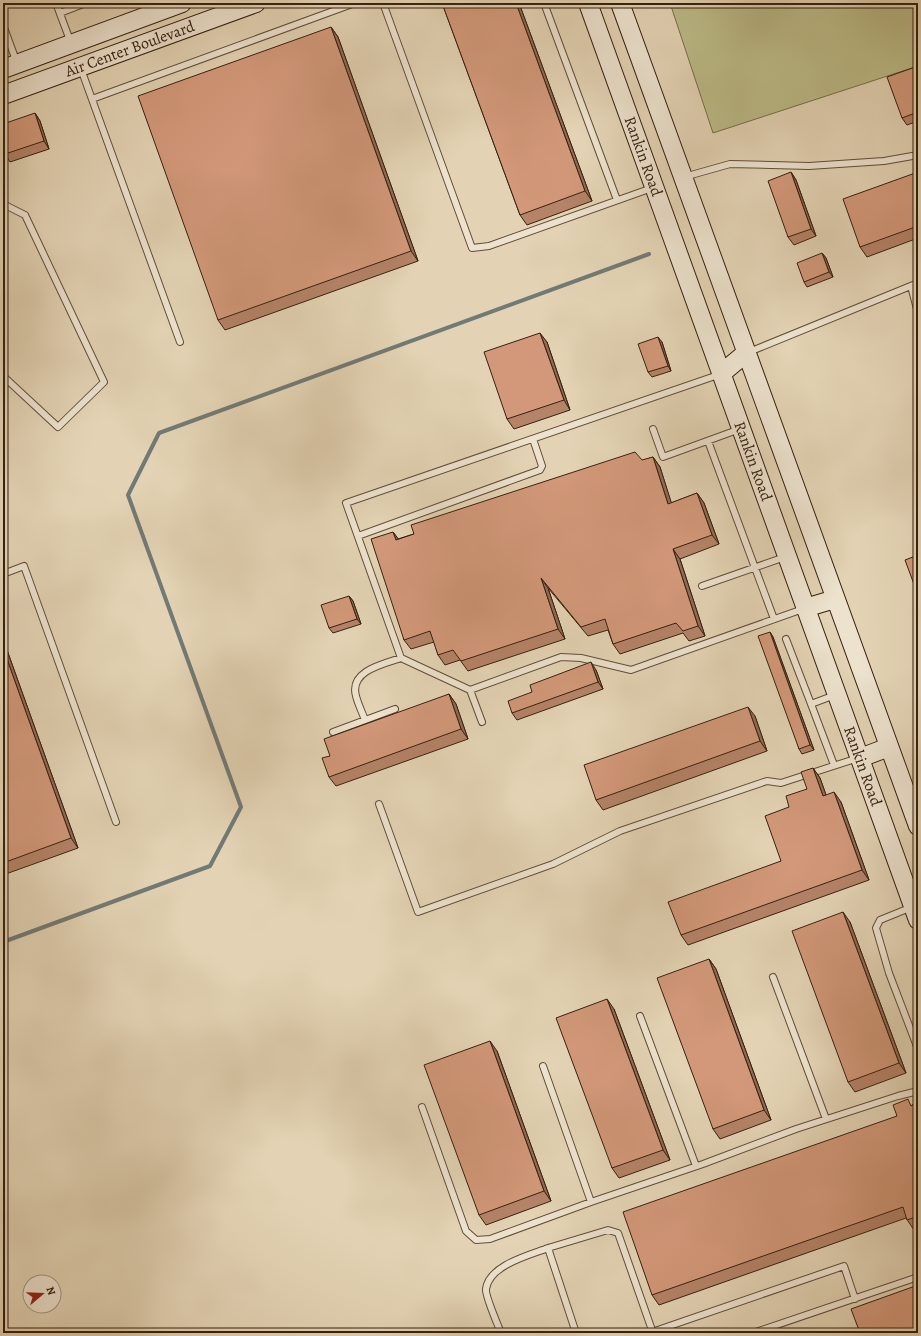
<svg xmlns="http://www.w3.org/2000/svg" width="921" height="1336" font-family="Alegreya,serif">
	<style>
		.green { fill: #bbba87; stroke: #786e4b }
		.lines { fill: none; stroke-linecap: round; stroke-linejoin: round }
		.stream { stroke: #727a75; stroke-width: 4 }
		.lane-casing { stroke: #614e38; stroke-width: 8 }
		.secondary-casing { stroke: #36210f; stroke-width: 20 }
		.lane { stroke: #ede2ce; stroke-width: 6 }
		.secondary { stroke: #ede2ce; stroke-width: 18 }
		.wall { fill: #b58368; stroke: #36210f }
		.shaded-wall { fill: #936a55; stroke: #36210f }
		.building { fill: #d29879; stroke: #36210f }
		.labels { text-anchor: middle; dominant-baseline: central; stroke-width: 4; stroke-linejoin: round; paint-order: stroke }
		.street-label { font-size: 16px; fill: #36210f; stroke: #ede2ce }
	</style>
	<rect width="100%" height="100%" fill="#e3d3b4"/>
	<filter id="stains"><feTurbulence type="fractalNoise" baseFrequency=".005" numOctaves="4"/><feColorMatrix values="0 0 0 0 .2 0 0 0 0 .09 0 0 0 0 .02 0 0 0 .5 -.17"/></filter>
	<radialGradient id="worn" r=".72"><stop offset=".6" stop-color="#630" stop-opacity="0"/><stop offset="1" stop-color="#630" stop-opacity=".3"/></radialGradient>
	<!-- green -->
	<path class="green" d="M 670,3 L 918,3 L 918,66 L 713,133 Z"/>
	<g class="lines">
		<!-- stream -->
		<path class="stream" d="M 3,942 L 210,866 L 241,807 L 128,495 L 159,433 L 649,254"/>
		<!-- lane casing -->
		<g class="lane-casing">
			<path id="lane" d="M 56,3 L 71,43
				M 383,3 L 472,248 L 489,246 L 652,188
				M 544,3 L 617,200
				M 60,13 L 86,3
				M 3,25 L 17,63
				M 81,69 L 180,342
				M 92,99 L 355,3
				M 684,177 L 730,164 L 809,166 L 884,161 L 918,155
				M 3,204 L 25,215 L 104,382 L 58,427 L 3,376
				M 911,286 L 918,313
				M 749,352 L 918,283
				M 653,429 L 663,457 L 740,429
				M 708,441 L 774,619
				M 358,536 L 540,470 L 542,466 L 533,439
				M 3,574 L 24,566 L 116,822
				M 702,586 L 785,557
				M 786,639 L 811,704
				M 401,658 L 346,503 L 721,374
				M 470,690 L 482,722
				M 365,720 C 362,712 358,704 356,696 C 349,671 383,664 401,658 L 470,690 L 561,657 L 581,658 L 631,670 L 803,609
				M 333,732 L 395,709
				M 834,765 L 811,704 L 835,695
				M 379,804 L 418,912 L 553,864 L 620,831 L 767,781 L 781,783 L 858,758
				M 912,907 L 880,920 L 876,928 L 889,973 L 918,1049
				M 773,977 L 826,1119
				M 640,1016 L 696,1166
				M 543,1066 L 591,1202
				M 422,1107 L 466,1231 L 476,1240 L 490,1239 L 591,1202 L 703,1164 L 796,1129 L 898,1096 L 918,1091
				M 548,1248 L 608,1230 L 618,1233 L 653,1333
				M 652,1332 L 844,1266 L 855,1299
				M 501,1333 C 498,1325 485,1296 486,1289 C 489,1265 530,1255 548,1248 L 576,1333
				M 753,1333 L 918,1277"/>
		</g>
		<!-- secondary casing -->
		<g class="secondary-casing">
			<g id="secondary">
				<path id="s1" d="M 588,3 L 918,920"/>
				<path d="M 620,3 L 918,826"/>
				<path d="M 3,69 L 182,3"/>
				<path id="s2" d="M 3,95 L 256,3"/>
				<path d="M 722,373 L 746,353"/>
				<path d="M 805,608 L 835,599"/>
				<path d="M 860,758 L 889,747"/>
			</g>
		</g>
		<!-- lane -->
		<use href="#lane" class="lane"/>
		<!-- secondary -->
		<use href="#secondary" class="secondary"/>
	</g>
	<!-- wall -->
	<path class="wall" d="M 442,3 L 519,3 L 592,201 L 527,225 L 520,215 Z
		M 331,27 L 338,37 L 418,261 L 225,330 L 218,320 Z
		M 918,66 L 918,121 L 907,125 L 902,118 Z
		M 35,113 L 40,121 L 49,149 L 10,162 L 5,154 Z
		M 791,172 L 796,180 L 816,236 L 794,245 L 788,237 Z
		M 918,172 L 918,238 L 867,257 L 860,247 Z
		M 822,253 L 826,258 L 833,277 L 807,287 L 804,282 Z
		M 547,342 L 570,410 L 514,429 L 507,419 Z
		M 662,342 L 671,371 L 652,377 L 648,372 Z
		M 653,457 L 660,467 L 671,503 L 697,493 L 704,503 L 719,544 L 680,559 L 705,636 L 689,641 L 683,633 L 620,654 L 613,644 L 608,630 L 588,636 L 548,588 L 565,639 L 468,671 L 460,660 L 445,665 L 438,655 L 434,642 L 411,649 L 404,640 L 393,532 L 398,539 Z
		M 349,596 L 353,601 L 361,624 L 333,633 L 329,628 Z
		M 770,632 L 773,637 L 814,750 L 802,754 L 799,749 Z
		M 3,639 L 78,848 L 3,875 Z
		M 596,670 L 603,689 L 517,720 L 512,713 Z
		M 449,694 L 456,704 L 468,739 L 336,786 L 329,777 L 330,756 Z
		M 755,716 L 767,751 L 603,810 L 596,800 Z
		M 813,768 L 820,778 L 826,795 L 841,802 L 869,880 L 688,945 L 681,935 L 781,861 L 789,807 L 807,789 Z
		M 850,922 L 906,1073 L 855,1092 L 848,1082 Z
		M 709,959 L 716,969 L 771,1120 L 720,1139 L 713,1129 Z
		M 614,1009 L 670,1160 L 619,1178 L 612,1168 Z
		M 497,1051 L 551,1201 L 486,1225 L 479,1215 Z
		M 918,1103 L 918,1228 L 914,1230 L 906,1218 L 659,1305 L 652,1295 L 897,1116 L 912,1105 Z"/>
	<!-- shaded-wall -->
	<path class="shaded-wall" d="M 516,3 L 519,3 L 592,201 L 585,191 Z
		M 331,27 L 338,37 L 418,261 L 411,251 Z
		M 35,113 L 40,121 L 49,149 L 44,141 Z
		M 791,172 L 796,180 L 816,236 L 811,229 Z
		M 822,253 L 826,258 L 833,277 L 829,272 Z
		M 540,333 L 547,342 L 570,410 L 564,400 Z
		M 658,337 L 662,342 L 671,371 L 668,366 Z
		M 653,457 L 660,467 L 675,514 L 668,504 Z
		M 697,493 L 704,503 L 719,544 L 712,535 Z
		M 393,532 L 400,541 L 396,540 Z
		M 673,549 L 680,559 L 705,636 L 698,626 Z
		M 541,578 L 548,588 L 565,639 L 558,629 Z
		M 349,596 L 353,601 L 361,624 L 357,619 Z
		M 770,632 L 773,637 L 814,750 L 810,745 Z
		M 3,639 L 78,848 L 71,838 L 3,648 Z
		M 591,662 L 596,670 L 603,689 L 598,682 Z
		M 449,694 L 456,704 L 468,739 L 461,729 Z
		M 748,707 L 755,716 L 767,751 L 760,741 Z
		M 813,768 L 820,778 L 830,806 L 823,796 Z
		M 834,792 L 841,802 L 869,880 L 862,870 Z
		M 843,912 L 850,922 L 906,1073 L 899,1063 Z
		M 709,959 L 716,969 L 771,1120 L 764,1110 Z
		M 607,999 L 614,1009 L 670,1160 L 663,1150 Z
		M 490,1041 L 497,1051 L 551,1201 L 544,1191 Z"/>
	<!-- building -->
	<path class="building" d="M 442,3 L 516,3 L 585,191 L 520,215 Z
		M 331,27 L 411,251 L 218,320 L 138,96 Z
		M 918,66 L 918,112 L 902,118 L 887,77 Z
		M 35,113 L 44,141 L 5,154 L 3,148 L 3,124 Z
		M 791,172 L 811,229 L 788,237 L 768,181 Z
		M 918,172 L 918,226 L 860,247 L 843,199 Z
		M 822,253 L 829,272 L 804,282 L 797,263 Z
		M 540,333 L 564,400 L 507,419 L 484,352 Z
		M 658,337 L 668,366 L 648,372 L 638,344 Z
		M 635,452 L 642,460 L 653,457 L 668,504 L 697,493 L 712,535 L 673,549 L 698,626 L 683,631 L 676,623 L 613,644 L 605,619 L 581,627 L 541,578 L 558,629 L 461,661 L 453,650 L 438,655 L 430,631 L 404,640 L 371,539 L 393,532 L 396,540 L 414,534 L 411,525 Z
		M 918,555 L 918,595 L 905,560 Z
		M 349,596 L 357,619 L 329,628 L 321,605 Z
		M 770,632 L 810,745 L 799,749 L 758,636 Z
		M 3,648 L 71,838 L 3,863 Z
		M 591,662 L 598,682 L 512,713 L 508,701 L 532,692 L 530,685 Z
		M 449,694 L 461,729 L 329,777 L 322,758 L 330,756 L 324,739 Z
		M 748,707 L 760,741 L 596,800 L 584,765 Z
		M 813,768 L 823,796 L 834,792 L 862,870 L 681,935 L 668,902 L 781,861 L 765,816 L 789,807 L 786,796 L 807,789 L 801,772 Z
		M 843,912 L 899,1063 L 848,1082 L 792,931 Z
		M 709,959 L 764,1110 L 713,1129 L 657,978 Z
		M 607,999 L 663,1150 L 612,1168 L 556,1018 Z
		M 490,1041 L 544,1191 L 479,1215 L 424,1065 Z
		M 908,1099 L 911,1106 L 918,1103 L 918,1216 L 907,1220 L 903,1207 L 652,1295 L 623,1212 L 897,1116 L 893,1105 Z
		M 918,1285 L 918,1333 L 860,1333 L 851,1309 Z"/>
	<g class="labels">
		<!-- street labels -->
		<g class="street-label">
			<text stroke="none"><textPath href="#s2" startOffset="135">Air Center Boulevard</textPath></text>
			<text stroke="none"><textPath href="#s1" startOffset="163">Rankin Road</textPath></text>
			<text stroke="none"><textPath href="#s1" startOffset="487">Rankin Road</textPath></text>
			<text stroke="none"><textPath href="#s1" startOffset="811">Rankin Road</textPath></text>
		</g>
	</g>
	<!-- margin -->
	<rect width="921" height="1336" fill="none" stroke="#e3d3b4" stroke-width="16"/>
	<rect x="4" y="4" width="913" height="1328" fill="none" stroke="#36210f" stroke-width="2"/>
	<rect x="8" y="8" width="905" height="1320" fill="none" stroke="#36210f"/>
	<!-- north arrow -->
	<g transform="translate(42 1294) rotate(71)"><circle r="19" fill="#ede2ce" stroke="#a49582"/>
	<path d="M0-3L7 15L0 10L-7 15Z" fill="#8f2418"/>
	<text y="-6" font-size="11" font-weight="bold" text-anchor="middle" fill="#36210f">N</text>
	</g>
	<rect width="100%" height="100%" filter="url(#stains)"/>
	<rect width="100%" height="100%" fill="url(#worn)"/>
</svg>
